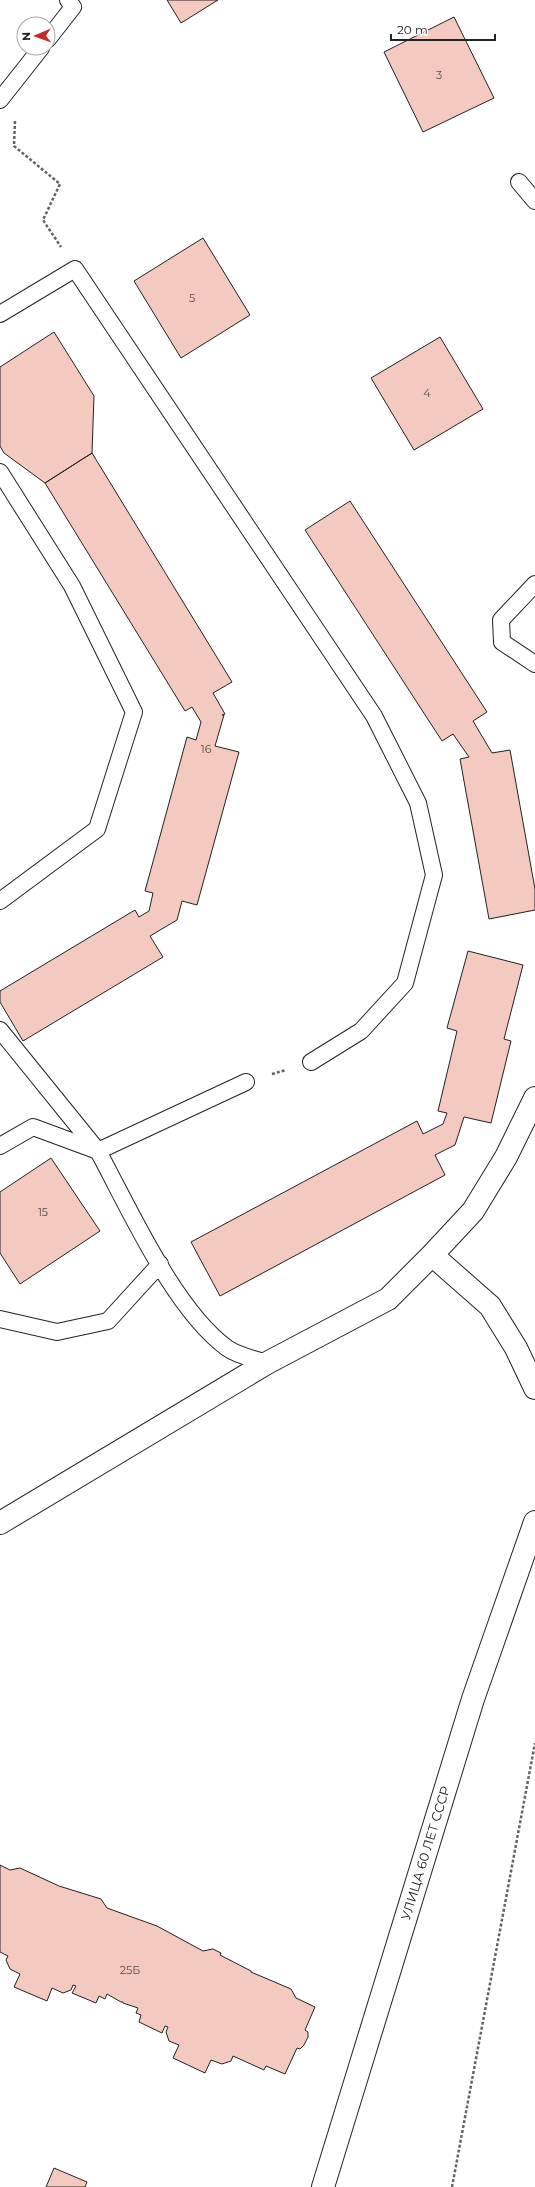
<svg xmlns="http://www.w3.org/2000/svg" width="535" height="2187" font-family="Montserrat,sans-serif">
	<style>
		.building { fill: #f3c9c0; stroke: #222 }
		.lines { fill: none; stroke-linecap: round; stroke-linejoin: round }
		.lane-casing { stroke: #222; stroke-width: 18 }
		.street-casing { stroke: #222; stroke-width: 24 }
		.path { stroke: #646464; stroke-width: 2.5; stroke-dasharray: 3 2; stroke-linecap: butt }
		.lane { stroke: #fff; stroke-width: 16 }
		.street { stroke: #fff; stroke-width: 22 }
		.labels { text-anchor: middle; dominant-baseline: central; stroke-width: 3; stroke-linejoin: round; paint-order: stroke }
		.number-label { font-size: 11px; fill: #564c4a }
		.street-label { font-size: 13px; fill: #222; stroke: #fff }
	</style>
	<rect width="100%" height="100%" fill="#fff"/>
	<!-- building -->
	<path class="building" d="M 167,0 L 218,0 L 181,23 Z
		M 454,17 L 494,98 L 423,132 L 384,52 Z
		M 203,238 L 250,315 L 181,358 L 134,281 Z
		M 54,332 L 94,396 L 92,453 L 45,483 L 4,453 L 0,446 L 0,367 Z
		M 440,337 L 483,409 L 414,450 L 371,378 Z
		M 92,453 L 232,682 L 213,693 L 225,714 L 222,715 L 224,715 L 215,746 L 239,752 L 197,905 L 182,901 L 177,920 L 150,936 L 163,957 L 23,1041 L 0,1002 L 0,991 L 135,910 L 139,917 L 149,911 L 153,893 L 145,891 L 187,737 L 196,740 L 201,722 L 192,707 L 185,711 L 45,483 Z
		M 350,501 L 487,712 L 473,721 L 492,753 L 510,750 L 535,889 L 535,910 L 489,919 L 460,759 L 469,757 L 453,734 L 442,741 L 305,530 Z
		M 468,951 L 523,965 L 504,1039 L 511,1041 L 491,1123 L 464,1117 L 455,1145 L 435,1155 L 445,1175 L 220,1296 L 191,1242 L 417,1121 L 423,1134 L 443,1124 L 447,1113 L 438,1111 L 457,1031 L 447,1028 Z
		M 51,1158 L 100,1231 L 20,1284 L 0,1253 L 0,1192 Z
		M 0,1865 L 10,1870 L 20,1868 L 59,1886 L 101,1899 L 107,1908 L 157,1926 L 203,1951 L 213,1949 L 221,1953 L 220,1955 L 251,1971 L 251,1972 L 291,1989 L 296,1998 L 315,2007 L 305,2030 L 308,2032 L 308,2037 L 304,2045 L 300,2049 L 297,2048 L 285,2074 L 266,2066 L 264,2070 L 233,2056 L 231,2061 L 222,2064 L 211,2060 L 205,2073 L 173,2058 L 179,2045 L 169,2041 L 166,2032 L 168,2027 L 165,2026 L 162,2033 L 139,2022 L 141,2015 L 136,2013 L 138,2008 L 123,2003 L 123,2002 L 121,2002 L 107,1994 L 105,1999 L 99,1996 L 96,2003 L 72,1993 L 76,1986 L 73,1985 L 71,1990 L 63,1993 L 52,1988 L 47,2001 L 14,1987 L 20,1974 L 10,1969 L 6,1960 L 8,1956 L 0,1952 Z
		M 54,2168 L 87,2182 L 85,2187 L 46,2187 Z"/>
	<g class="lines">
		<!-- lane casing -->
		<g class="lane-casing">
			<path id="lane" d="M 48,39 L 73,7 L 68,0
				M 0,100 L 41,48
				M 519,182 L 535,201
				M 0,314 L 75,269 L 374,716 L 418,803 L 434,875 L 405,983 L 361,1031 L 311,1062
				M 0,472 L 72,586 L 134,712 L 97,829 L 0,901
				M 535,584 L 501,620 L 502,642 L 535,664
				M 0,1030 L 98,1151 L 246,1082
				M 0,1146 L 33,1127 L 98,1151 C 130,1210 174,1309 227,1348 C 238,1356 255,1359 267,1363
				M 0,1319 L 57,1332 L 108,1321 L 160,1264"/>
		</g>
		<!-- street casing -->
		<g class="street-casing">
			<path id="street" d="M 535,1098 L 506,1157 L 473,1211 L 432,1255 L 490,1306 L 516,1348 L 535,1388
				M 0,1523 L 267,1363 L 388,1299 L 432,1255
				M 323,2187 L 473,1699 L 535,1522"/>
		</g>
		<!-- path -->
		<path class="path" d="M 15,121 L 14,146 L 60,184 L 43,220 L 61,247
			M 272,1074 L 286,1070
			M 452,2187 L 535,1743"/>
		<!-- lane -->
		<use href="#lane" class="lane"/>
		<!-- street -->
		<use href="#street" class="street"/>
	</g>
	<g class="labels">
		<!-- number labels -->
		<g class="number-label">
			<text x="439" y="75">3</text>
			<text x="192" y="298">5</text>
			<text x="427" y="393">4</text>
			<text x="206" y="749">16</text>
			<text x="43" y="1212">15</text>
			<text x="130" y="1970">25Б</text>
		</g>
		<!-- street labels -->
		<g class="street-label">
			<text transform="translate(425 1853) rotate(-73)">УЛИЦА 60 ЛЕТ СССР</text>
		</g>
	</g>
	<!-- north arrow -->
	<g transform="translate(36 36) rotate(268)"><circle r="19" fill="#ffffff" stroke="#a7a7a7"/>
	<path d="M0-3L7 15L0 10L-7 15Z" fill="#c62828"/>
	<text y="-6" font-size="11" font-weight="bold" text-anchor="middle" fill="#222222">N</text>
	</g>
	<!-- scale -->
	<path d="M391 34v6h104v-6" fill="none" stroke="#222222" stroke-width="2"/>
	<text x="397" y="34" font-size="12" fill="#222222" stroke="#ffffff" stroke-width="3" paint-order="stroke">20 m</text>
</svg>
